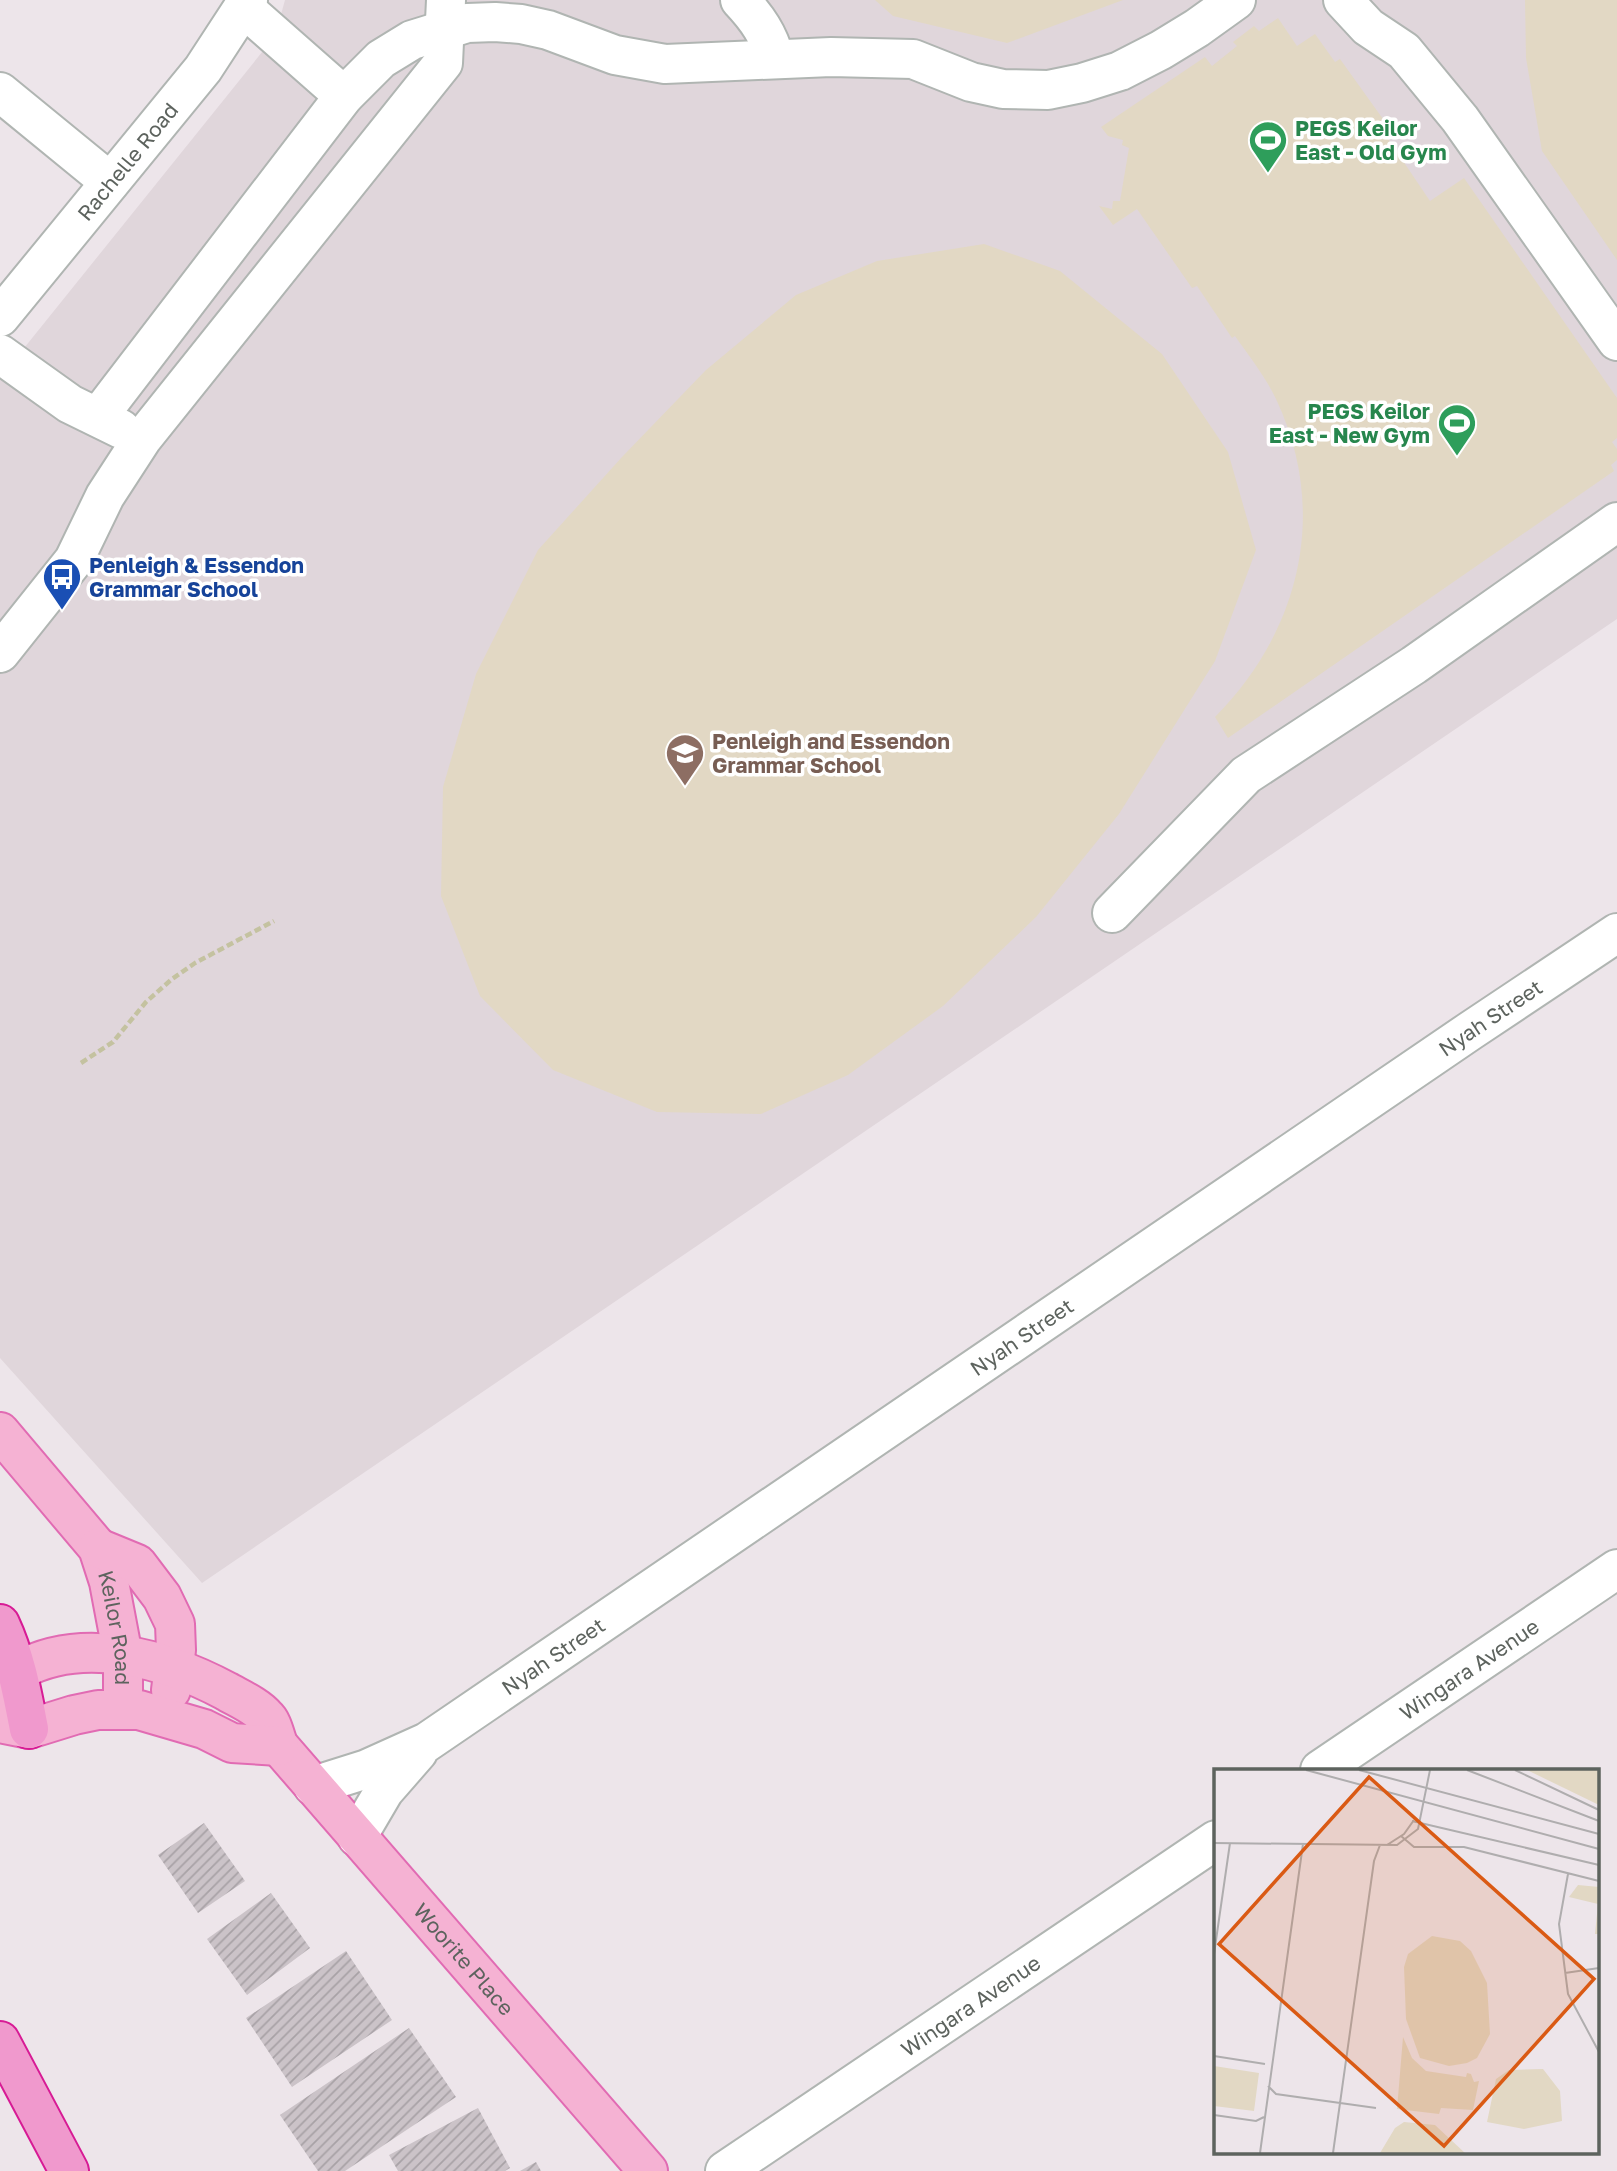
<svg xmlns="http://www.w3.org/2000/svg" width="1617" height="2171" font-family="'Golos Text',sans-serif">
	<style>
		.education { fill: #e0d6db }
		.grass { fill: #e2d8c4 }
		.building { fill: url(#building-hatch) }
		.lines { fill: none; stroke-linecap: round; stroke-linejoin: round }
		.minor-casing { stroke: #b0b5b2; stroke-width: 42 }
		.major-casing { stroke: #e16bb3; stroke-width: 42 }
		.highway-casing { stroke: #d71b95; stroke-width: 42 }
		.path { stroke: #c4c2a0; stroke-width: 4.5; stroke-dasharray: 7 3.5; stroke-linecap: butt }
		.minor { stroke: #fff; stroke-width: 38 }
		.major { stroke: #f5b2d3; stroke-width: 38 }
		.highway { stroke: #f099cd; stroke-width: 38 }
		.labels { text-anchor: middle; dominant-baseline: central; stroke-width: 7; stroke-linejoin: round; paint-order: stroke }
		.leisure-label { font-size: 21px; font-weight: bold; fill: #27864d; stroke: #fff; text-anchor: start }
		.street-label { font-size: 21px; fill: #5d635e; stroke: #fff }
		.transit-label { font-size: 21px; font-weight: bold; fill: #164399; stroke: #fff; text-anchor: start }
		.education-label { font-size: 21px; font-weight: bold; fill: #785e54; stroke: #fff; text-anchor: start }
		.inset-road { fill: none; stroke: #afadae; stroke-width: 2 }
		.view { fill: #da5a14; fill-opacity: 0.15; stroke: #da5a14; stroke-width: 3.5 }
		.inset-edge { fill: none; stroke: #5d635e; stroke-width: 3.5 }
	</style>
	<defs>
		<pattern id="building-hatch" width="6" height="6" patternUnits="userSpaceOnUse" patternTransform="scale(1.75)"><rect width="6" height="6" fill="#cbc3c8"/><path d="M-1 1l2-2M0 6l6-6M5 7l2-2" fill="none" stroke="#a8a2a6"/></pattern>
	</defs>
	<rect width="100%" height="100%" fill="#ede5ea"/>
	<!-- education -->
	<path class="education" d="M 285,0 L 1617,0 L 1617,619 L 202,1583 L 0,1358 L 0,378 L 275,36 Z"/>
	<!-- grass -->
	<path class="grass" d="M 875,0 L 1123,0 L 1007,43 L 893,16 Z
		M 1525,0 L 1617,0 L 1617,260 L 1542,151 L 1526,58 Z
		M 1278,18 L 1297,46 L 1315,34 L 1335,62 L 1340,59 L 1383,119 L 1378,124 L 1430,201 L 1464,178 L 1617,398 L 1617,438 L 1612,442 L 1617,449 L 1617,460 L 1611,465 L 1614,471 L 1228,738 L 1215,717 C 1301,630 1329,511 1276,399 C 1265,376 1249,356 1235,336 L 1232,338 L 1197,286 L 1192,288 L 1137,209 L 1113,225 L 1099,206 L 1112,209 L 1113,201 L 1120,201 L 1129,148 L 1122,145 L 1123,140 L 1108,136 L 1101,127 L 1205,57 L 1212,66 L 1237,46 L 1233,42 L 1254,26 L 1259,31 Z
		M 984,244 L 1060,271 L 1162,354 L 1228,452 L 1256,550 L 1215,661 L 1119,814 L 1036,917 L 943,1006 L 848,1075 L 761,1114 L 657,1112 L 553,1070 L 480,996 L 441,896 L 443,787 L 476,674 L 538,550 L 622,457 L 706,370 L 796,295 L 877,261 Z"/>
	<!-- building -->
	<path class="building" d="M 204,1823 L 245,1881 L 198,1913 L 158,1855 Z
		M 271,1893 L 310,1948 L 247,1995 L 207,1939 Z
		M 346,1951 L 392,2020 L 292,2087 L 246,2018 Z
		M 409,2028 L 456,2097 L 345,2171 L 318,2171 L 280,2115 Z
		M 478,2108 L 510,2168 L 505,2171 L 398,2171 L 389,2155 Z
		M 536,2162 L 541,2171 L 520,2171 Z"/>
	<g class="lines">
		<!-- minor casing -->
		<g class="minor-casing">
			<g id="minor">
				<path d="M 740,0 C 757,18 769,35 775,59"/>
				<path d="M 1343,0 L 1368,27 L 1404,51 L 1460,119 L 1617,341"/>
				<path d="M 244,8 L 344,96"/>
				<path d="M 0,92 L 110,182"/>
				<path id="s1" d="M 0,317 L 203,69 L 248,0"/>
				<path d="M 0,354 L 70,404 L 121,429"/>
				<path d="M 98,417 L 344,96 L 381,59 L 412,40 L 467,23 L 495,22 L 521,24 L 548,30 L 615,55 L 665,64 L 831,57 L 913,59 L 971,82 L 1003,89 L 1048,90 L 1082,83 L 1120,71 L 1161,50 L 1197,28 L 1236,0"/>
				<path d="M 0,653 L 74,560 L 105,496 L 142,439 L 443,63 L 446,0"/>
				<path d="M 1112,913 L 1246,775 L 1414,665 L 1617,522"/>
				<path id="s2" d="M 1320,1770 L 1617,1569"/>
				<path id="s3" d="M 313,1786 L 367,1769 L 427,1742 L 1470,1031 L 1617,933"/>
				<path d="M 357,1837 L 384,1791 L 418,1752"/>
				<path id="s4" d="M 725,2171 L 1216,1840"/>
			</g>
		</g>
		<!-- major casing -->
		<g class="major-casing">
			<g id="major">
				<path id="s5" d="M 0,1432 L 98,1548 L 109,1582 L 123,1656 L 123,1709"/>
				<path d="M 98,1548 L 137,1564 L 162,1597 L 175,1624 L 176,1650 L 171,1690"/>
				<path id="s6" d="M 0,1694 C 6,1687 12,1674 20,1670 C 84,1635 166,1659 226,1691 C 238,1698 257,1706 266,1717 C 273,1723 275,1738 279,1746 L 648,2171"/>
				<path d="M 0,1723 L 29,1729 L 74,1715 L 98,1710 L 139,1710 L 204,1729 L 232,1743 L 279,1746"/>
			</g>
		</g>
		<!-- highway casing -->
		<g class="highway-casing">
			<path id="highway" d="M 0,1624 C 16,1658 22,1693 29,1729
				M 0,2041 L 69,2171"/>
		</g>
		<!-- path -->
		<path class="path" d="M 81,1063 L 113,1042 L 146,1002 L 172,979 L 195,963 L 274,921"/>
		<!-- minor -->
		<use href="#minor" class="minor"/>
		<!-- major -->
		<use href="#major" class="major"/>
		<!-- highway -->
		<use href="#highway" class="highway"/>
	</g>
	<!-- icons -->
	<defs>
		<g id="stadium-pin" transform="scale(2.0125)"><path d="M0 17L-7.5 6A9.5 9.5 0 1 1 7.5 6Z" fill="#2e9e5b" stroke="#fff"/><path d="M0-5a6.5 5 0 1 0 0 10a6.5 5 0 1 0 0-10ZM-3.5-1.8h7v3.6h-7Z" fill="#fff"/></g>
		<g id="bus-pin" transform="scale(2.0125)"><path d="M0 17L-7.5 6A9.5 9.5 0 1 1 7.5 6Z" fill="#1a4fb4" stroke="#fff"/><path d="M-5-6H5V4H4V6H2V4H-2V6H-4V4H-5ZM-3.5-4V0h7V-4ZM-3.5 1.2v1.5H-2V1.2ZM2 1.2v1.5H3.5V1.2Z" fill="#fff"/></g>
		<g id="school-pin" transform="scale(2.0125)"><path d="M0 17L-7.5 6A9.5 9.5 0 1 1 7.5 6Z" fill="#8d6e63" stroke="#fff"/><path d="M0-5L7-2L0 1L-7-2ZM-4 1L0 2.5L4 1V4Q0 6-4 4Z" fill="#fff"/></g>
	</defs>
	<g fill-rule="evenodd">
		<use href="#stadium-pin" x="1268" y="140"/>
		<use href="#stadium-pin" x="1457" y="423"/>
		<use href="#bus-pin" x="62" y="577"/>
		<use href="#school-pin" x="685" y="753"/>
	</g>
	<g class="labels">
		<!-- leisure labels -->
		<g class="leisure-label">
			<text x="1295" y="128">PEGS Keilor<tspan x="1295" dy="24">East - Old Gym</tspan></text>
			<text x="1430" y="411" text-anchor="end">PEGS Keilor<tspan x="1430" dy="24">East - New Gym</tspan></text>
		</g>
		<!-- street labels -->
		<g class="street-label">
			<text stroke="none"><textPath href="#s1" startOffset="201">Rachelle Road</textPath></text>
			<text stroke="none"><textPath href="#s3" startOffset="1409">Nyah Street</textPath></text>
			<text stroke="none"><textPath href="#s3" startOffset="842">Nyah Street</textPath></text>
			<text stroke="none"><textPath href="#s5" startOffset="234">Keilor Road</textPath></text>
			<text stroke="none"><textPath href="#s3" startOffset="275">Nyah Street</textPath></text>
			<text stroke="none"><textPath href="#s2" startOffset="180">Wingara Avenue</textPath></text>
			<text stroke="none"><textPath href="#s6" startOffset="609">Woorite Place</textPath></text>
			<text stroke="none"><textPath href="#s4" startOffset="296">Wingara Avenue</textPath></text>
		</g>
		<!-- transit labels -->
		<g class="transit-label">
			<text x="89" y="565">Penleigh &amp; Essendon<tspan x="89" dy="24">Grammar School</tspan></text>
		</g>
		<!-- education labels -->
		<g class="education-label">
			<text x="712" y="741">Penleigh and Essendon<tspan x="712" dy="24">Grammar School</tspan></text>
		</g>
	</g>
	<!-- overview -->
	<g transform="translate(1214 1769)">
		<rect width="385" height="385" fill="#ede5ea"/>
		<path d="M 218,167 L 246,172 L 257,182 L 273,214 L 276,265 L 263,289 L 253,294 L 235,297 L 206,289 L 192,250 L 190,198 L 194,185 ZM 189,268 L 198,289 L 212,302 L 252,308 L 253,304 L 257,305 L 260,313 L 265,312 L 259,341 L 227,339 L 225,345 L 183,340 ZM 329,300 L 346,322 L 348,352 L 310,360 L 273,353 L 282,310 L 295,301 ZM 190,353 L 221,356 L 251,384 L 166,384 L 181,359 Z" fill="#e2d8c4"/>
		<path d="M 313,1 L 385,1 L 385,36 ZM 364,116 L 385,118 L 385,165 L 381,165 L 384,135 L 355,128 ZM 0,297 L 45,304 L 40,342 L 0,337 Z" fill="#e2d8c4"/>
		<path class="inset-road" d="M 92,1 L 385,80M 145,1 L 385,65M 253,1 L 385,52M 301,1 L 385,41M 198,52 L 385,96M 187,67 L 200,78 L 250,78 L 385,112M 0,74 L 183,76 L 204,60 L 216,1M 173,76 L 190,65 L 200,51M 354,105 L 345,155 L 354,225 L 385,283M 0,185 L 16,74M 351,204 L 385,199M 0,287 L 51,295M 54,317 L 62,325 L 162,339M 0,346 L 42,352 L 50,348M 46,384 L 89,75M 119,384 L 160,92 L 166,76"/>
		<path class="view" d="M 155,8 L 380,210 L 230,377 L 5,175 Z"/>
		<rect width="385" height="385" class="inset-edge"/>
	</g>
</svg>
